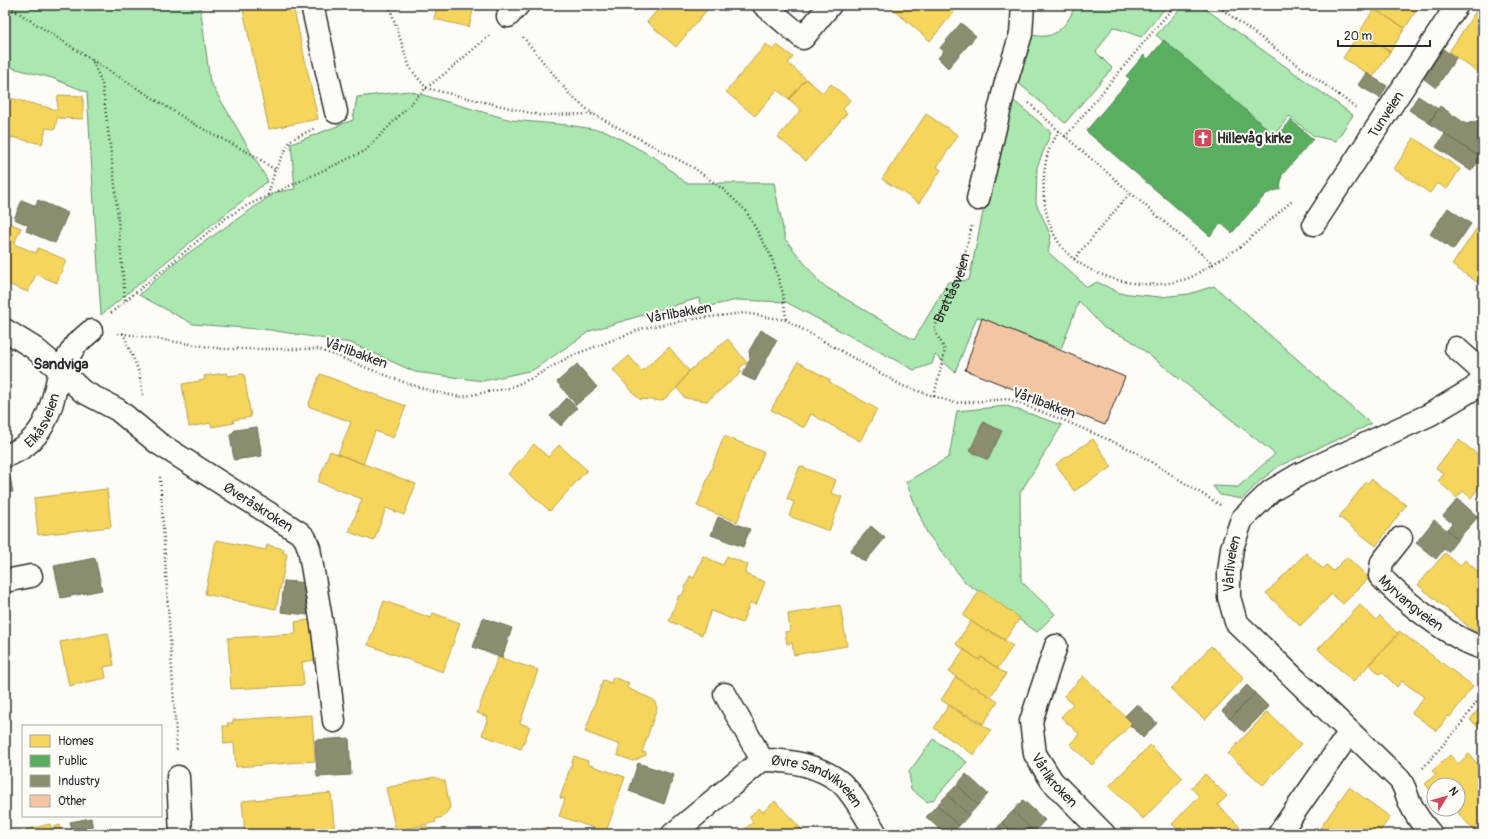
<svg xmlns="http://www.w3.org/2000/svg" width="1488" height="839" font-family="Pangolin,sans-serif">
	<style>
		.green { fill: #aae8af; stroke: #6a8a6d }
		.homes { fill: #f6d55c; stroke: #b9a24d }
		.public { fill: #5aae61; stroke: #4c8751 }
		.industry { fill: #8c8c6e; stroke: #6f6f5a }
		.building { fill: #f2c6a2; stroke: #2b2b2b }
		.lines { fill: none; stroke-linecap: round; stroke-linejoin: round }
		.minor-casing { stroke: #2b2b2b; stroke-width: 25 }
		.path { stroke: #2b2b2b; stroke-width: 2.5; stroke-dasharray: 1 3; stroke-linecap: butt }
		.minor { stroke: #fdfcf7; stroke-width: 22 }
		.labels { text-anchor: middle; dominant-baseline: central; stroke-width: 4; stroke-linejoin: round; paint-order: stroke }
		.street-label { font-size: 14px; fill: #2b2b2b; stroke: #fdfcf7 }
		.poi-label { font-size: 14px; font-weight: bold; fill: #2b2b2b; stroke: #fdfcf7; text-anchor: start }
		.neighbourhood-label { font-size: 15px; font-weight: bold; fill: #2b2b2b; stroke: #fdfcf7 }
	</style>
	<rect width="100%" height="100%" fill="#fdfcf7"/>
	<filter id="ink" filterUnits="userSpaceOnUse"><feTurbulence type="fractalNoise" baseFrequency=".025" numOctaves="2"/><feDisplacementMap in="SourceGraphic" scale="8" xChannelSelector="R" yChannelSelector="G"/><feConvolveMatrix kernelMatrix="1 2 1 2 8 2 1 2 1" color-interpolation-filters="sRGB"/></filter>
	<g filter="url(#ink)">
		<!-- green -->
		<path class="green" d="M 5,5 L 200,5 L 210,82 L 268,181 L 210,226 L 101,315 L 87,92 L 52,78 L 5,66 Z
			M 1075,5 L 1168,5 L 1141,37 L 1113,27 L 1096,52 L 1112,68 L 1065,123 L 1015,80 L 1027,34 C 1033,35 1041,37 1046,36 C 1061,34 1071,18 1075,5 Z
			M 1184,5 L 1200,5 L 1353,115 L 1336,141 L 1314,136 L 1289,116 L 1274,135 L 1156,35 Z
			M 409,91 L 511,120 L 568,125 L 606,131 L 657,159 L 686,183 L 774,183 L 785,239 L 821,284 L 914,340 L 948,282 L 969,280 L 1007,95 L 1051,132 L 1037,167 L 1036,203 L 1051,236 L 1048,252 L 1087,287 L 1097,282 L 1120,293 L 1160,297 L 1189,294 L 1214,286 L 1371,424 L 1279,466 L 1260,481 L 1242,499 L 1220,495 L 1213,486 L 1238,487 L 1275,454 L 1129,339 L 1104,328 L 1079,301 L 1061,349 L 977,317 L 955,372 L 935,355 L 932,364 L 914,370 L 786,302 L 737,300 L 701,308 L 699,298 L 590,331 L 533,370 L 483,381 L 415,372 L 351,343 L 270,330 L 193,324 L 139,295 L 174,263 L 276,192 L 295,189 L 291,144 L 353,120 L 357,97 Z
			M 1007,406 L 1062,425 L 1020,493 L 1021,581 L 1055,614 L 1037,632 L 966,583 L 927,533 L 906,482 L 949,457 L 957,411 Z
			M 933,739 L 967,762 L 933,800 L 927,802 L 911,789 L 909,772 Z"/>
		<!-- homes -->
		<path class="homes" d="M 242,5 L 293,5 L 318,119 L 269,129 Z
			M 437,5 L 482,5 L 481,8 L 474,7 L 469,27 L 434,19 Z
			M 662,5 L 711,5 L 676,47 L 647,22 Z
			M 888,5 L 955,5 L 958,7 L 930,41 Z
			M 1377,5 L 1420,5 L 1405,28 L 1374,9 Z
			M 1374,9 L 1405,28 L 1390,52 L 1359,33 Z
			M 1476,11 L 1483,16 L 1483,76 L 1449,52 Z
			M 1359,33 L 1390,52 L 1373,77 L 1343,58 Z
			M 766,44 L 773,50 L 777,45 L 793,57 L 788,63 L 806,79 L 789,99 L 777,90 L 755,116 L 726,92 Z
			M 806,79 L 823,93 L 831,84 L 850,100 L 843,109 L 847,113 L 806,161 L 778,137 L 801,110 L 789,99 Z
			M 58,95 L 83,96 L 83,119 L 57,118 L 55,129 L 46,128 L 42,144 L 11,137 L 5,165 L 6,97 L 57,110 Z
			M 926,114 L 958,135 L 937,167 L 941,170 L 919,203 L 882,179 Z
			M 1414,138 L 1460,169 L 1447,189 L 1437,183 L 1430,193 L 1394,169 Z
			M 5,221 L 21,228 L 14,244 L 36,253 L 38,248 L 66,260 L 57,283 L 36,274 L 28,292 L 5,283 Z
			M 1477,228 L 1483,232 L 1483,286 L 1452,265 Z
			M 728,339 L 747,363 L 739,368 L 742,372 L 707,401 L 685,398 L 677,388 L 689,371 Z
			M 669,347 L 689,371 L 677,388 L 662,401 L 639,399 L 613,370 L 629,356 L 642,371 Z
			M 798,362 L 830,380 L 829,382 L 877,409 L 860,441 L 811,414 L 804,428 L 771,410 Z
			M 226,373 L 227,376 L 244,374 L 251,417 L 233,420 L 234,423 L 212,427 L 211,423 L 189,427 L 182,384 L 205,380 L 204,376 Z
			M 320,374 L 406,406 L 393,438 L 375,431 L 363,464 L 338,454 L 351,422 L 308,406 Z
			M 724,436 L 764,452 L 737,522 L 697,506 Z
			M 1093,439 L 1112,467 L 1074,491 L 1056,464 Z
			M 1459,440 L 1483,459 L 1483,490 L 1479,487 L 1471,498 L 1463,491 L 1457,498 L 1438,481 L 1444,474 L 1436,468 Z
			M 534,444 L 548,457 L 559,445 L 587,470 L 550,511 L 508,474 Z
			M 330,451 L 416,484 L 404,515 L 386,508 L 374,541 L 349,532 L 362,499 L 318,482 Z
			M 800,466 L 836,480 L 831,493 L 842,497 L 829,531 L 789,516 L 794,502 L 787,499 Z
			M 1371,479 L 1406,505 L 1376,546 L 1339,517 L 1366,482 L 1368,483 Z
			M 107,489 L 111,527 L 38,535 L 34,498 Z
			M 216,540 L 266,550 L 267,545 L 284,549 L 283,553 L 287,554 L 276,609 L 205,594 Z
			M 1306,553 L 1323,569 L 1327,565 L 1333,571 L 1347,557 L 1369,578 L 1343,604 L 1332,594 L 1300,626 L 1266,593 Z
			M 1445,553 L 1460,566 L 1465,560 L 1482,575 L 1479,578 L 1483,582 L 1483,622 L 1475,632 L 1418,585 Z
			M 703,556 L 723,565 L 727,556 L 748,565 L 745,574 L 765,582 L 756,605 L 750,603 L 742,623 L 711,611 L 702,635 L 669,621 L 679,595 L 682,596 L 690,576 L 694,578 Z
			M 980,590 L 1020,618 L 1005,640 L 988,630 L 987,632 L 983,629 L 963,616 Z
			M 384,601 L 431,618 L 433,613 L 460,623 L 443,672 L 368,645 Z
			M 840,605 L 847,646 L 794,655 L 792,643 L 787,644 L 785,632 L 790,631 L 788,614 Z
			M 1360,605 L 1376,620 L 1380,616 L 1398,634 L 1353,682 L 1318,649 Z
			M 316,619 L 320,659 L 302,662 L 304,685 L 231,689 L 228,638 L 296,634 L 295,622 Z
			M 971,621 L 987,632 L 988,630 L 1013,646 L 998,668 L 981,657 L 979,660 L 956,644 Z
			M 1399,631 L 1473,686 L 1450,717 L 1448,716 L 1437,731 L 1412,713 L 1424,697 L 1402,681 L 1397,687 L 1382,672 L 1379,674 L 1369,664 L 1398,634 L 1397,633 Z
			M 108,633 L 114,665 L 104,667 L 106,678 L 69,686 L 60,642 Z
			M 1211,646 L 1244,678 L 1205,720 L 1171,689 Z
			M 964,649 L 979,660 L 981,657 L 1006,674 L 990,697 L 974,686 L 972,688 L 949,672 Z
			M 498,657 L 538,670 L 520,723 L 530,727 L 521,749 L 482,735 L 488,717 L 477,713 Z
			M 1083,676 L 1132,723 L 1092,765 L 1070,744 L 1079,734 L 1061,717 L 1073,704 L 1064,696 Z
			M 613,677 L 629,683 L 627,688 L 654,700 L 657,708 L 642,752 L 646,753 L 646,755 L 633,761 L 617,755 L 620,745 L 585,732 L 603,680 L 611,683 Z
			M 956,677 L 972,688 L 974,686 L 998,702 L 983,724 L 967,714 L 965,716 L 941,700 Z
			M 1483,703 L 1483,730 L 1470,720 Z
			M 949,705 L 991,730 L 974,755 L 934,728 Z
			M 1267,712 L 1301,744 L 1263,785 L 1228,754 Z
			M 312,715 L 315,761 L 236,767 L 234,743 L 224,744 L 223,726 L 228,726 L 227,723 L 233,723 L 233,720 Z
			M 1150,745 L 1183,778 L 1143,819 L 1109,786 Z
			M 1469,754 L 1483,771 L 1483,827 L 1479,831 L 1477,828 L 1474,830 L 1458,813 L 1461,810 L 1458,807 L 1458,785 L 1434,785 L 1434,795 L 1425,784 L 1436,774 L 1432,771 L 1450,755 L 1458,764 Z
			M 574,756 L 588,761 L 587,764 L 625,777 L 606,832 L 559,816 L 565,799 L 560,798 Z
			M 1205,774 L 1227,796 L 1218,805 L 1244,831 L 1241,834 L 1183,834 L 1172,824 L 1199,796 L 1191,788 Z
			M 434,777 L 445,781 L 450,808 L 443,817 L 435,819 L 436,822 L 396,831 L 386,788 Z
			M 1349,787 L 1390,817 L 1378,834 L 1316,834 Z
			M 331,793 L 335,834 L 233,834 L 245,833 L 242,801 Z
			M 775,801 L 806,834 L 739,834 L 753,822 L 749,817 L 759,808 L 763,812 Z
			M 50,824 L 51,828 L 60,825 L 62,834 L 17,834 L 17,832 Z
			M 427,826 L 429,834 L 391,834 Z
			M 546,827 L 551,834 L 538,834 Z"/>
		<!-- public -->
		<path class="public" d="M 1164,40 L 1277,137 L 1291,120 L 1313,139 L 1282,175 L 1280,189 L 1266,194 L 1232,233 L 1221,223 L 1210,236 L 1086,131 L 1130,79 L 1126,76 L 1144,55 L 1148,59 Z"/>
		<!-- industry -->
		<path class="industry" d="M 961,23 L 976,36 L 948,68 L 938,58 L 944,51 L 940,48 Z
			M 1443,49 L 1456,58 L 1436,88 L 1424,79 Z
			M 1366,73 L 1387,86 L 1380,98 L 1358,85 Z
			M 1418,96 L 1438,109 L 1429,123 L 1409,110 Z
			M 1440,106 L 1466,124 L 1483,119 L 1483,155 L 1481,158 L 1429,123 Z
			M 1445,134 L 1481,158 L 1471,171 L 1436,147 Z
			M 22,200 L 36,206 L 38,200 L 68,213 L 55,243 L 26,231 L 28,225 L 14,219 Z
			M 1448,208 L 1471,224 L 1453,250 L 1430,234 Z
			M 761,330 L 777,340 L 755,381 L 742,375 L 750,359 L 749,351 Z
			M 577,364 L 597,387 L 576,405 L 557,382 Z
			M 567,398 L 577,408 L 561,426 L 550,416 Z
			M 983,422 L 1002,431 L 988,460 L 970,451 Z
			M 257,427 L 262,456 L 234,460 L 230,435 L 235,430 Z
			M 10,477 L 13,492 L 5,493 L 5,478 Z
			M 1458,499 L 1478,517 L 1458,539 L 1447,529 L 1452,523 L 1443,516 Z
			M 718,517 L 750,529 L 743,547 L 711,535 Z
			M 1434,520 L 1458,539 L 1448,552 L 1444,549 L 1436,559 L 1416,543 Z
			M 871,526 L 885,538 L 865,562 L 850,551 Z
			M 95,558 L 102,590 L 61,598 L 54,566 Z
			M 284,581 L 310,583 L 307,615 L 281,612 Z
			M 483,618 L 512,628 L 502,658 L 473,647 Z
			M 1247,685 L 1255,693 L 1230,719 L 1222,711 Z
			M 1255,693 L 1269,707 L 1244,732 L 1230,719 Z
			M 1137,704 L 1157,723 L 1143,738 L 1130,725 L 1132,723 L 1125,716 Z
			M 349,738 L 351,775 L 317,777 L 315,740 Z
			M 638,763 L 674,775 L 664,804 L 629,791 Z
			M 966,774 L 988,794 L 978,805 L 957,785 Z
			M 957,785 L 978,805 L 969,815 L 947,795 Z
			M 947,795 L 969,815 L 959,826 L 937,805 Z
			M 1023,800 L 1045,820 L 1034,832 L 1013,811 Z
			M 937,805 L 959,826 L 951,834 L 945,834 L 926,817 Z
			M 1013,811 L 1034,832 L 1032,834 L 1015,834 L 1002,822 Z
			M 91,818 L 94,834 L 73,834 L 70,822 Z
			M 1002,822 L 1015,834 L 993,834 Z"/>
		<!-- building -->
		<path class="building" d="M 982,318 L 1125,377 L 1105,425 L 965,370 Z"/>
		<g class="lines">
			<!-- minor casing -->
			<g class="minor-casing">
				<g id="minor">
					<path d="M 312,5 L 336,112"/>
					<path d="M 764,5 L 803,38 L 830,5"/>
					<path d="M 508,16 L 518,5"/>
					<path d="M 978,199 L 1006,82 L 1021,34 L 1023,5"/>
					<path id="s2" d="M 1314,224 L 1457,5"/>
					<path d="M 5,330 L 34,348 L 60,370 L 76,344 L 91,331"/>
					<path d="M 1456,348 L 1483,372"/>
					<path id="s3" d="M 5,456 C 46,442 51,408 60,370 L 82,391 L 118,410 L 158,443 L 300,533 L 305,538 L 309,548 L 323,631 L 334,721"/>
					<path id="s4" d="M 1401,538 L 1382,562 L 1380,576 C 1401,599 1453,640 1483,648"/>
					<path d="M 5,581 L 31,576"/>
					<path id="s5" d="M 1056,646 L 1031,721 L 1035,754 L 1052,781 L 1104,834"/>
					<path id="s6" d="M 725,694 L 762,760 C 789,760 816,764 839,781 C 852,791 867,819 876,834"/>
					<path d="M 178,777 L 181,834"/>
					<path d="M 673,834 L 762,760"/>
					<path d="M 1279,834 L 1350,732"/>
					<path id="s7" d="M 1431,834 C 1423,825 1416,816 1411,805 C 1406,796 1406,787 1399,779 L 1236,622 L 1229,597 L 1229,572 L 1232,548 L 1242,519 L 1271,491 L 1300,474 L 1429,415 L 1473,389 L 1483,379"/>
				</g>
			</g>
			<!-- path -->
			<g class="path">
				<path d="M 10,5 L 17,11"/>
				<path d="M 389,5 L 410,68 L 426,88 L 539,115 L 593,114 L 694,168 L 724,190 L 746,211 L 771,256 L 783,293 L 786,320"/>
				<path d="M 1216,5 L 1358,109"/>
				<path d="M 5,8 L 19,13 L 92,60 L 102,83 L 115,185 L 125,300"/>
				<path d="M 523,37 L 571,96 L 593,114"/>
				<path d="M 92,60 L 194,124 L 255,156 L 275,170"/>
				<path d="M 1029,103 L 1059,131 L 1213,264 L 1240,247 L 1292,201"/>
				<path d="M 1059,131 C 1055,138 1050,146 1048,153 C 1038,188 1044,236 1074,259 C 1086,269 1103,276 1118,280 C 1140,286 1164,286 1186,279 C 1196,276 1204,268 1213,264"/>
				<path d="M 1065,137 L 1175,5"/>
				<path d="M 268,195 L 275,170 L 291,140 L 315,128"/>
				<path d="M 1074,259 L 1130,193"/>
				<path d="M 111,313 L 223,220 L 244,207 L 365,151 L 426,88 L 447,72 L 490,35"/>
				<path d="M 118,333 L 223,349 L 318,349 L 406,383 L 435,392 L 460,397 L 509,388 L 530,379 L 571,356 L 644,328 L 693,319 L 744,313 L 786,320 L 903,386 L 955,403 L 1008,399 L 1063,420 L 1132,450 L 1220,505"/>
				<path d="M 123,333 L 139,372 L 143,395"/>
				<path id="s1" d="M 934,396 L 945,350 L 934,329 L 960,273 L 972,225"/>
				<path d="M 160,477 L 177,751"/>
				<path d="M 1423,768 L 1461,724 L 1483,693"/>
			</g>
			<!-- minor -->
			<use href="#minor" class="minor"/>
		</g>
	</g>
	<!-- icons -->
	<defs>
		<g id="church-square" transform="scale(1)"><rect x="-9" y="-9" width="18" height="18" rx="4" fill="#d1495b" stroke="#fdfcf7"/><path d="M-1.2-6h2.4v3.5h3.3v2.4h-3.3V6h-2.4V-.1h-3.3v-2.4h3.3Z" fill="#fff"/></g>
	</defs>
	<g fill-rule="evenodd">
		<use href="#church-square" x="1203" y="138"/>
	</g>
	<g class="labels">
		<!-- street labels -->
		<g class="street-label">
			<text stroke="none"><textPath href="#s2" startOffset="131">Tunveien</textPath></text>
			<text stroke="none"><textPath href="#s1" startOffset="116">Brattåsveien</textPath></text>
			<text transform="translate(679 313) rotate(-10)">Vårlibakken</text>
			<text transform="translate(356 353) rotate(20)">Vårlibakken</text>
			<text transform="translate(1044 403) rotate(20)">Vårlibakken</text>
			<text stroke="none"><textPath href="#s3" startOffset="54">Eikåsveien</textPath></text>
			<text stroke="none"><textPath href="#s3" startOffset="350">Øveråskroken</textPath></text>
			<text stroke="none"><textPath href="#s7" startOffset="350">Vårliveien</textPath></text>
			<text stroke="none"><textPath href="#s4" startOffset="86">Myrvangveien</textPath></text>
			<text stroke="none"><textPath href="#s5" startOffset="145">Vårlikroken</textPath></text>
			<text stroke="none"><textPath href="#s6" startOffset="137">Øvre Sandvikveien</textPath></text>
		</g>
		<!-- poi labels -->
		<g class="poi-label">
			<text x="1217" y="138">Hillevåg kirke</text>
		</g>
		<!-- neighbourhood labels -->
		<g class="neighbourhood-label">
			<text x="61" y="364">Sandviga</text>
		</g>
	</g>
	<!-- margin -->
	<rect width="1488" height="839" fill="none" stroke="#fdfcf7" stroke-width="20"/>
	<rect x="10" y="10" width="1468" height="819" fill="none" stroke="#2b2b2b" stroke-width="1.5" filter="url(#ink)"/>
	<!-- legend -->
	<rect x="22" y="725" width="140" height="92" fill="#fdfcf7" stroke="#a9a8a5"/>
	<rect x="30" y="735" width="20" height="12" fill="#f6d55c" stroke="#a9a8a5"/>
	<text x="58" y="745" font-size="12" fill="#2b2b2b">Homes</text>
	<rect x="30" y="755" width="20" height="12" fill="#5aae61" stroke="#a9a8a5"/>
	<text x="58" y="765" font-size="12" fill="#2b2b2b">Public</text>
	<rect x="30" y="775" width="20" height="12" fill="#8c8c6e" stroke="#a9a8a5"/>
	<text x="58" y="785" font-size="12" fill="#2b2b2b">Industry</text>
	<rect x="30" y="795" width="20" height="12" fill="#f2c6a2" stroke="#a9a8a5"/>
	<text x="58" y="805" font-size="12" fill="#2b2b2b">Other</text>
	<!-- north arrow -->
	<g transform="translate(1446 797) rotate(53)"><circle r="19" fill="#fdfcf7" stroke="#a9a8a5"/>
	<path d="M0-3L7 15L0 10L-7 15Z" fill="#d1495b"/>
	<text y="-6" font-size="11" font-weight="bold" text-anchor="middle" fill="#2b2b2b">N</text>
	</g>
	<!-- scale -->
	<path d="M1338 40v6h92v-6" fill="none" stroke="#2b2b2b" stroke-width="2"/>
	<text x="1344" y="40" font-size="12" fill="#2b2b2b" stroke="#fdfcf7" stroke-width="3" paint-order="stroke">20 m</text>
</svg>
